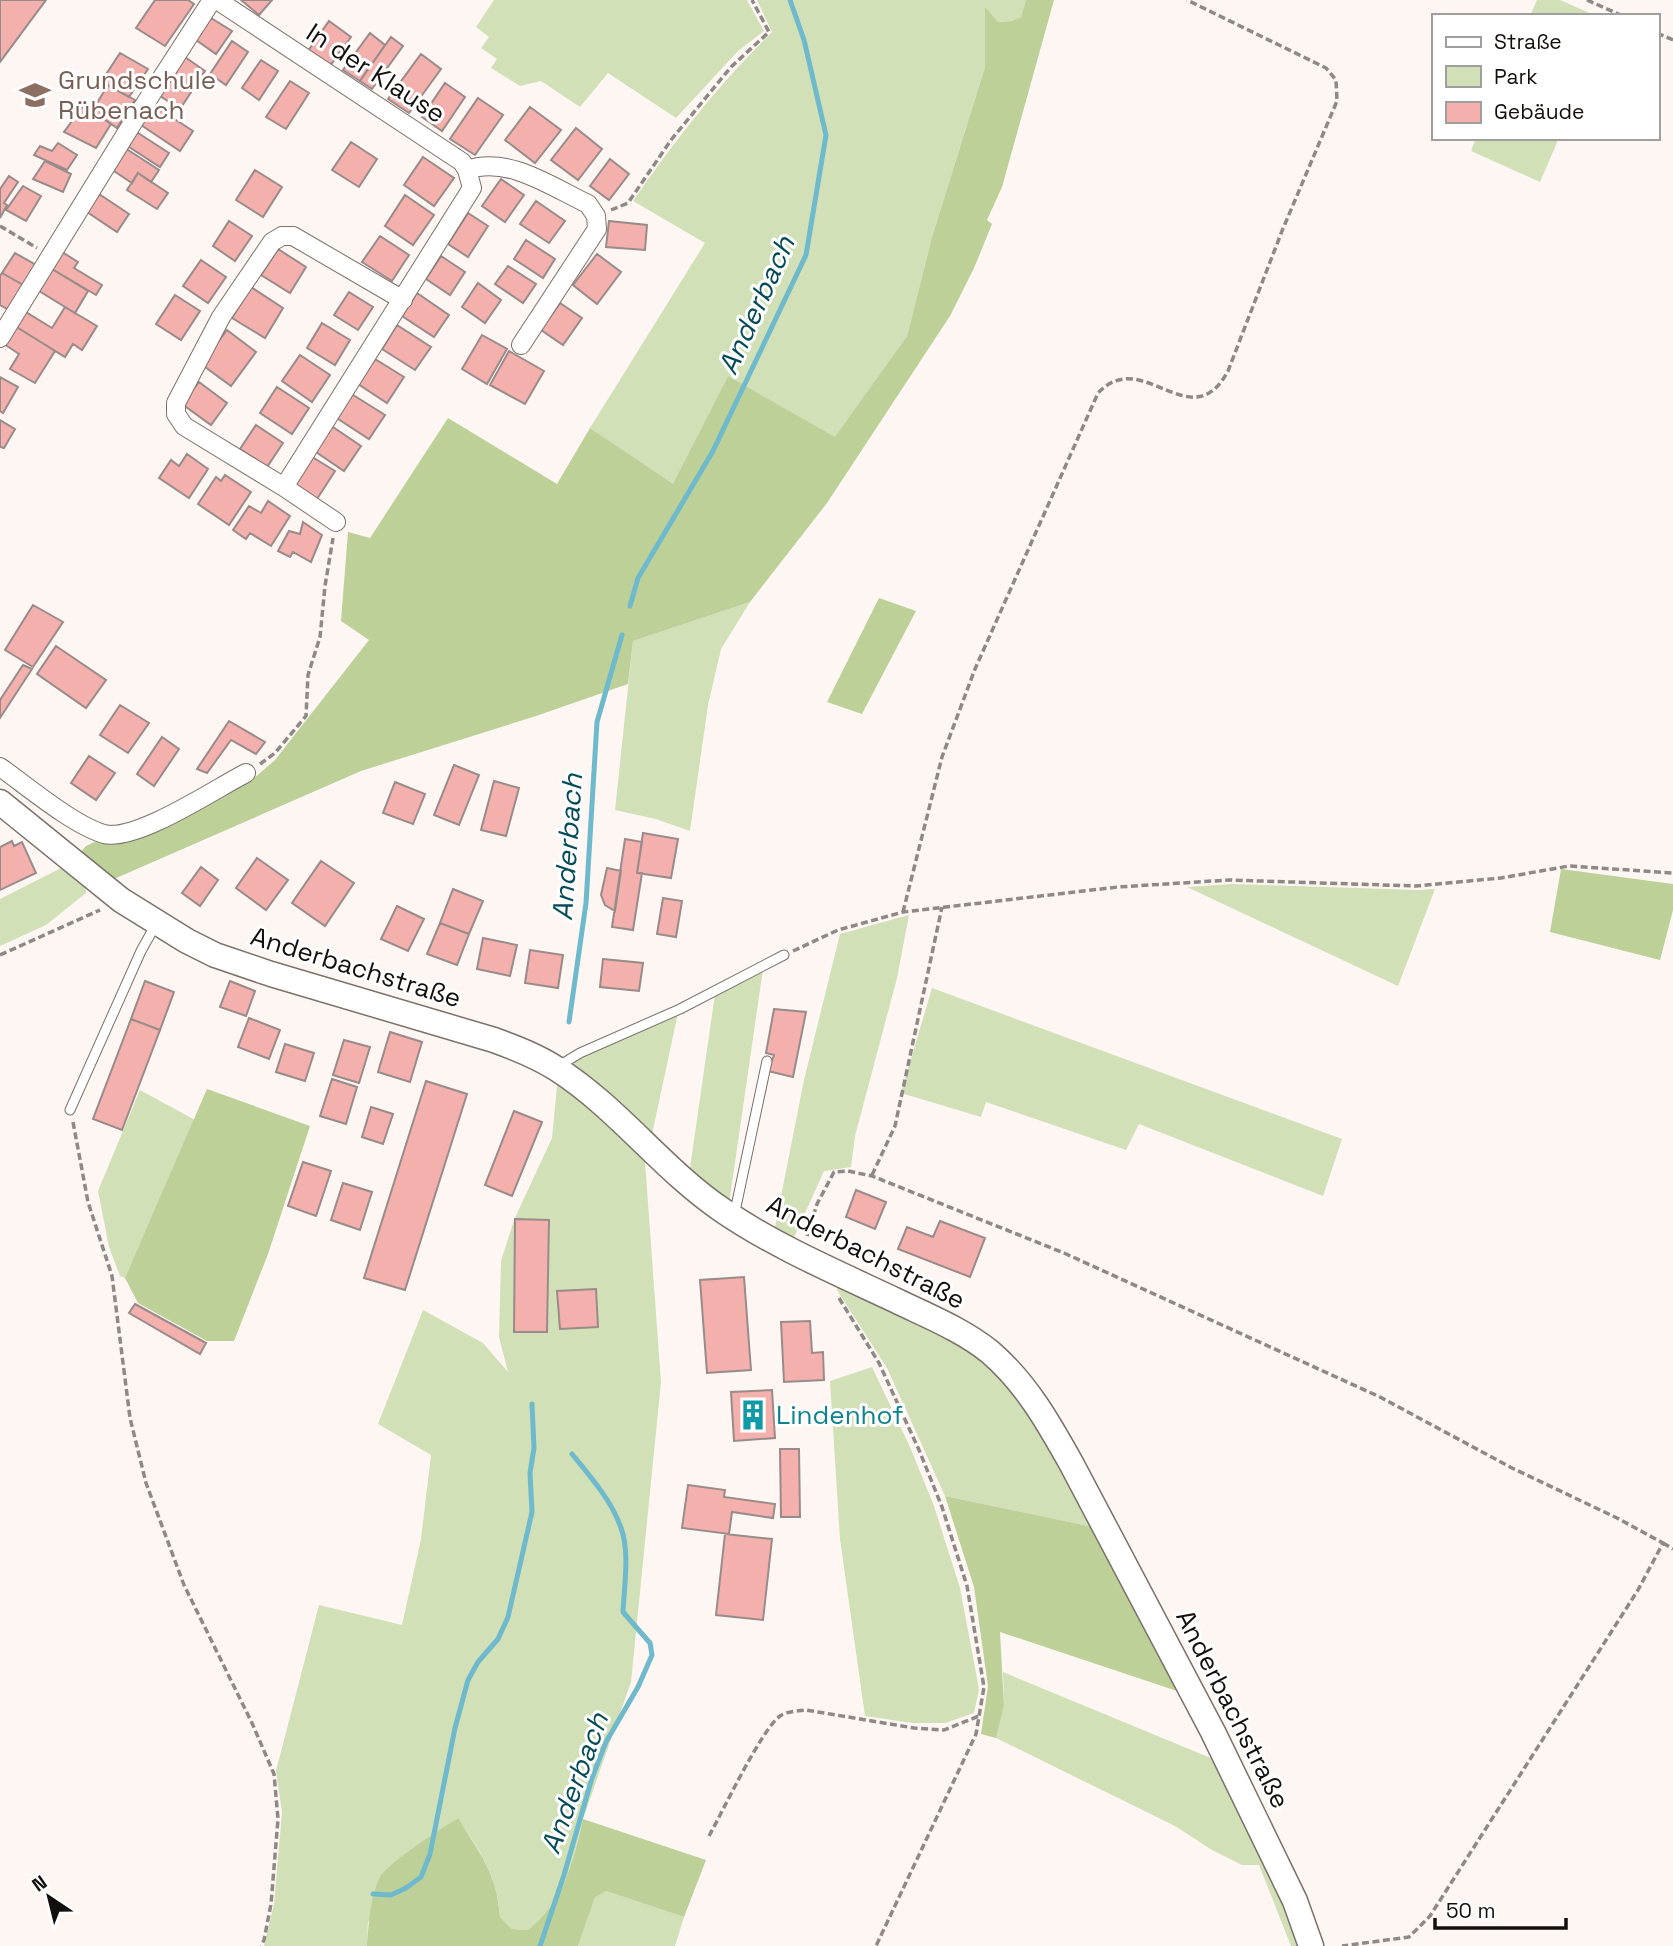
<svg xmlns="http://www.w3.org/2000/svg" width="1673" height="1946" font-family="'Space Grotesk',sans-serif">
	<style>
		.green { fill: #d1e0b7 }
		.forest { fill: #bcd098 }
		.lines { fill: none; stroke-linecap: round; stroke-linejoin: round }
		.stream { stroke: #6eb9cb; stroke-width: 5 }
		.building { fill: #f3b0ac; stroke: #998b8a; stroke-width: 2 }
		.service-casing { stroke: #7b716a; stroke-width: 11 }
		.minor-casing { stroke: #7b716a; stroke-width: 20 }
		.secondary-casing { stroke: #7b716a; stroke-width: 27 }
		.path { stroke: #8e8986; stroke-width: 3.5; stroke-dasharray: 7 3.5; stroke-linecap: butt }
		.service { stroke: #fff; stroke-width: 9 }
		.minor { stroke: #fff; stroke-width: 18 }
		.secondary { stroke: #fff; stroke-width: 24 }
		.labels { text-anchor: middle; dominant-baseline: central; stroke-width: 6; stroke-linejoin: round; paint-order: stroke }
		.street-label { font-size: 26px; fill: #130f0d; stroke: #fff }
		.education-label { font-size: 26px; fill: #785e54; stroke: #fff; text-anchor: start }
		.culture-label { font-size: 26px; fill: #0d838f; stroke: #fff; text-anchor: start }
		.water-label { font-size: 28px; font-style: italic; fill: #054b58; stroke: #fff }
	</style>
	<rect width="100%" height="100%" fill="#fdf6f2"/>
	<!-- green -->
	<path class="green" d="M 494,0 L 747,0 L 764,31 L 738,51 L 676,118 L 608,73 L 580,107 L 541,81 L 520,86 L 491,68 L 497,59 L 481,48 L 489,37 L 476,27 Z
		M 757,0 L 1026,0 L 1021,17 L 1012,21 L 998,22 L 985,9 L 985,67 L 932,237 L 907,336 L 835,438 L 728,376 L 673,485 L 590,428 L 705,243 L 633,201 C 675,140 719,84 772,32 Z
		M 1537,0 L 1560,0 L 1596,16 L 1530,16 Z
		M 1476,138 L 1559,138 L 1540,182 L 1471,151 Z
		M 750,602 L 721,649 L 708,705 L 690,831 L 656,819 L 615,810 L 633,641 Z
		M 65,866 L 86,885 L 86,893 L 46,925 L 0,946 L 0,899 Z
		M 1232,884 L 1418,890 L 1435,889 L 1398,986 L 1187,887 Z
		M 909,915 L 897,978 L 855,1136 L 851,1167 L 824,1171 L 792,1242 L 774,1232 L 804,1080 L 840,934 Z
		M 763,969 L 729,1204 L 689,1175 L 715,994 Z
		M 932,988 L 1342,1139 L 1323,1196 L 1139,1124 L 1126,1150 L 986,1102 L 981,1117 L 901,1093 Z
		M 678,1013 L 651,1139 L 573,1068 L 576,1059 Z
		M 558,1076 L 593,1103 L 645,1162 L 661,1382 L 631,1682 L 583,1819 L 570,1872 L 544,1918 L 528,1930 L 512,1929 L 500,1917 C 498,1877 480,1850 457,1818 L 368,1922 L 367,1946 L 264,1946 L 274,1904 L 282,1812 L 276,1771 L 319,1605 L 402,1625 L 421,1539 L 431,1455 L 378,1424 L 423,1310 L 483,1343 L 508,1372 L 499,1337 L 501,1261 L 514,1220 L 552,1138 Z
		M 140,1090 L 195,1120 L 125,1278 L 120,1276 L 109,1247 L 98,1191 Z
		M 837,1283 L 955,1337 L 1021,1392 L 1098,1528 L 945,1496 L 887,1368 L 837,1290 Z
		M 872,1367 L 910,1447 L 934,1506 L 960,1588 L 979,1689 L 974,1713 L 945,1723 L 912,1723 L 865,1716 L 840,1539 L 830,1381 Z
		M 1003,1672 L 1218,1761 L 1303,1946 L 1291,1946 L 1259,1865 L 1242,1865 L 1212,1850 L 1175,1826 L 996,1738 L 1004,1706 Z
		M 606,1891 L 684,1917 L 675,1946 L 578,1946 L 595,1896 Z"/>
	<!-- forest -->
	<path class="forest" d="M 1026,0 L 1054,0 L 1002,187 L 987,220 L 992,224 L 974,268 L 950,316 L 827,503 L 750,602 L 633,641 L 628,684 L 536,716 L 361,771 L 114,879 L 79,854 L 86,846 L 99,840 L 162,826 L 253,779 L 275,760 L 369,640 L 341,621 L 348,532 L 370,538 L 448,418 L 557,484 L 590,428 L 673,484 L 728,376 L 835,437 L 907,336 L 932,237 L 985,67 L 985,7 L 998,22 L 1012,21 L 1021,17 Z
		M 879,598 L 916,611 L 862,714 L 827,702 Z
		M 1561,869 L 1673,884 L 1673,910 L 1660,960 L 1550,932 Z
		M 207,1089 L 310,1126 L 268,1254 L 234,1341 L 207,1341 L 138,1303 L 125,1278 Z
		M 945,1496 L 1098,1528 L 1183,1693 L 1000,1632 L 1004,1706 L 996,1738 L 981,1734 L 988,1686 L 974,1587 Z
		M 458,1818 C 480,1854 497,1873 500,1917 L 512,1929 L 528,1930 C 565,1901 573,1862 583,1819 L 706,1860 L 684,1917 L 606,1891 L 595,1897 L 578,1946 L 367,1946 C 368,1928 371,1893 380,1877 C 390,1861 440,1830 458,1818 Z"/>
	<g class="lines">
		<!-- stream -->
		<path class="stream" d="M 630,606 L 638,578 L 713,451 L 806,255 L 826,135 L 804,40 L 790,0
			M 569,1022 L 586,903 L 597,722 L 622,635
			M 373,1894 L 391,1895 L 406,1888 L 421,1877 L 430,1854 L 455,1728 L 468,1680 L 478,1662 L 498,1639 L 508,1617 L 532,1512 L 530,1473 L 534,1448 L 532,1404
			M 540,1946 L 564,1875 L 592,1778 L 606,1742 L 638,1687 L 652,1655 L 650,1643 L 623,1612 C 624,1588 630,1551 621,1528 C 612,1501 590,1476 572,1454"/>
	</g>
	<!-- building -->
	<path class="building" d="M 0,0 L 46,0 L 0,62 Z
		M 155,0 L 188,0 L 194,4 L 165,46 L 136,28 Z
		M 241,0 L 272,0 L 259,15 Z
		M 211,18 L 232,31 L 216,54 L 196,40 Z
		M 329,21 L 351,37 L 330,66 L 308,51 Z
		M 370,33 L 385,45 L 360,81 L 343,70 Z
		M 391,37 L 403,46 L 372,89 L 360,81 Z
		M 232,41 L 248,52 L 226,85 L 210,74 Z
		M 120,53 L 148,69 L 129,97 L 101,82 Z
		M 421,54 L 441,69 L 409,113 L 388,99 Z
		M 185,57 L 205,71 L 180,109 L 160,96 Z
		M 261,60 L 278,71 L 259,100 L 242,88 Z
		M 290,81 L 309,93 L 286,129 L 266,117 Z
		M 445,83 L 465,97 L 442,131 L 422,117 Z
		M 108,85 L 135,100 L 117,128 L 92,111 Z
		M 478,98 L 503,115 L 475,155 L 450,139 Z
		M 84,105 L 111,124 L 96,148 L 64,132 Z
		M 153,105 L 193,131 L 180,151 L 141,125 Z
		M 530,107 L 561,130 L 535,163 L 505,140 Z
		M 576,128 L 602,149 L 578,180 L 551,160 Z
		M 135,131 L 169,153 L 160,167 L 126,145 Z
		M 351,142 L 377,159 L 359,187 L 332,170 Z
		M 58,143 L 77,155 L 67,170 L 34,155 L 40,146 L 52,151 Z
		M 125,148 L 159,170 L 151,182 L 138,173 L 132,183 L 111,169 Z
		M 423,157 L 454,178 L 434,206 L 404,185 Z
		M 610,159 L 629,174 L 609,200 L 590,186 Z
		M 45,161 L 71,174 L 63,192 L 33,179 Z
		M 255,170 L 282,187 L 263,217 L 236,200 Z
		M 138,173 L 168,193 L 157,209 L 127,190 Z
		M 9,176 L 18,182 L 4,203 L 7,205 L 0,218 L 0,189 Z
		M 501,179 L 524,195 L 505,222 L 482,206 Z
		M 23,186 L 41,196 L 26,221 L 6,210 Z
		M 99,194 L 129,214 L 117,232 L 87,212 Z
		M 405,195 L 434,215 L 413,245 L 385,226 Z
		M 536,201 L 565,221 L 549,243 L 520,224 Z
		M 468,213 L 488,226 L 468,257 L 448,244 Z
		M 229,221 L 252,236 L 235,261 L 213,246 Z
		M 609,221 L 647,225 L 645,250 L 606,247 Z
		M 380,236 L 409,255 L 392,281 L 362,262 Z
		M 526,240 L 555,259 L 543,278 L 514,259 Z
		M 278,249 L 306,267 L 290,293 L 261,275 Z
		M 62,252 L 78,262 L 74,268 L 102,285 L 96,295 L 52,269 Z
		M 15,253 L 38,266 L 25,286 L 2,273 Z
		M 597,254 L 621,272 L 597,304 L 573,285 Z
		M 441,256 L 465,272 L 450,295 L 426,279 Z
		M 201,260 L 226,277 L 208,303 L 183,286 Z
		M 508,266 L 536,284 L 523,303 L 495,284 Z
		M 52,269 L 88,291 L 75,313 L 39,291 Z
		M 2,273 L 25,286 L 9,310 L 0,305 L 0,276 Z
		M 478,283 L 501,300 L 485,323 L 462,307 Z
		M 251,287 L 283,308 L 265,338 L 232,318 Z
		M 349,292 L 373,307 L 358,330 L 334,315 Z
		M 417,293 L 449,315 L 434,337 L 402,316 Z
		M 175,295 L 200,311 L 181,340 L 156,324 Z
		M 560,303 L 582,318 L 563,345 L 541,330 Z
		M 65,307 L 97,326 L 82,350 L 73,344 L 65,357 L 15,326 L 24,311 L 52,328 Z
		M 322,323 L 350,340 L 335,365 L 307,348 Z
		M 397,325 L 431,347 L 415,370 L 382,349 Z
		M 15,326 L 55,351 L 35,383 L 10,369 L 19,354 L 4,344 Z
		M 227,330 L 256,352 L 231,386 L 201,364 Z
		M 482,335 L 507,349 L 487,384 L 462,369 Z
		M 509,351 L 544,371 L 525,404 L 490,385 Z
		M 300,355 L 330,375 L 312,402 L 282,381 Z
		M 375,359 L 404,377 L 387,403 L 358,384 Z
		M 0,377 L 18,387 L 3,413 L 0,411 Z
		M 199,382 L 227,403 L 211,425 L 182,404 Z
		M 277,387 L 309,408 L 292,434 L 260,413 Z
		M 350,393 L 385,415 L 369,439 L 335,417 Z
		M 0,420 L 15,429 L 4,448 L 0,447 Z
		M 256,425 L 283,443 L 267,467 L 240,449 Z
		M 330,425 L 361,446 L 344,471 L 313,450 Z
		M 187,454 L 208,469 L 189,498 L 159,478 L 171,460 L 179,466 Z
		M 309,455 L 335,471 L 317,499 L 291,483 Z
		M 225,475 L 251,492 L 229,525 L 198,504 L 216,477 L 221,481 Z
		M 268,501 L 290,516 L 271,546 L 250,533 L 246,539 L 233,530 L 249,506 L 261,513 Z
		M 303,522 L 322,535 L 311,562 L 293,552 L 290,557 L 278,551 L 289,531 L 300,534 Z
		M 33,605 L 63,622 L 33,667 L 5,650 Z
		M 56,646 L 106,680 L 86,708 L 37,674 Z
		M 23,665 L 32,669 L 0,718 L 0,700 Z
		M 120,705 L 149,723 L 128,753 L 100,735 Z
		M 229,721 L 265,742 L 256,754 L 231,740 L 207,773 L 197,769 Z
		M 162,737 L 179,749 L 154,786 L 137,774 Z
		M 89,756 L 115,773 L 96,800 L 71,783 Z
		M 454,765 L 479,775 L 459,825 L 434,815 Z
		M 494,781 L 519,788 L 506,836 L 481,830 Z
		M 395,782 L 425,794 L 413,824 L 383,813 Z
		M 643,833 L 678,839 L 671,878 L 637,873 Z
		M 625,839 L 642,842 L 637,873 L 642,873 L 633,930 L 612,927 Z
		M 12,841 L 14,846 L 22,842 L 36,873 L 0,890 L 0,847 Z
		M 257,858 L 288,880 L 266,910 L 236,888 Z
		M 321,861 L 354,883 L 325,926 L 292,903 Z
		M 201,867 L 218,880 L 200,906 L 182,893 Z
		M 607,868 L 621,871 L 615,911 L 605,905 L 601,895 Z
		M 453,889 L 483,901 L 469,934 L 440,923 Z
		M 663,898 L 682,901 L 676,937 L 657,934 Z
		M 397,906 L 424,919 L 408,951 L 381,939 Z
		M 440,923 L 469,934 L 457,965 L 427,954 Z
		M 483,938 L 517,945 L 510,976 L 477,969 Z
		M 530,950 L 563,955 L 558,988 L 525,983 Z
		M 603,959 L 643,963 L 639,991 L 600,987 Z
		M 145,981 L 174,992 L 160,1030 L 131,1019 Z
		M 230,981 L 255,991 L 246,1016 L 220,1007 Z
		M 774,1009 L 806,1012 L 793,1077 L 768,1071 L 774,1055 L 766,1053 Z
		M 249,1018 L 280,1030 L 269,1059 L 238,1047 Z
		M 131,1019 L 160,1030 L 122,1130 L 93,1119 Z
		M 390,1032 L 422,1042 L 410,1082 L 378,1072 Z
		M 344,1040 L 370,1047 L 359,1083 L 333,1075 Z
		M 285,1044 L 314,1053 L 305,1081 L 276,1072 Z
		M 332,1079 L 357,1087 L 346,1124 L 320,1116 Z
		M 426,1081 L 467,1094 L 405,1290 L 364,1278 Z
		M 371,1107 L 393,1114 L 383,1144 L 362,1137 Z
		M 514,1111 L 542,1122 L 512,1196 L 485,1185 Z
		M 303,1162 L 331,1171 L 316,1216 L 288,1206 Z
		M 343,1183 L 372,1192 L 360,1230 L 331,1220 Z
		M 856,1190 L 886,1202 L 875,1229 L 846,1217 Z
		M 515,1219 L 549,1220 L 547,1332 L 514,1332 Z
		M 940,1221 L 985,1238 L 970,1277 L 898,1249 L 907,1227 L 933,1237 Z
		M 744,1277 L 751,1370 L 707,1373 L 700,1280 Z
		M 596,1289 L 598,1327 L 560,1329 L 557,1291 Z
		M 135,1304 L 206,1343 L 200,1354 L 129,1313 Z
		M 810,1321 L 812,1353 L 823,1352 L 824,1380 L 784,1382 L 781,1322 Z
		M 772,1390 L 775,1438 L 734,1441 L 731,1392 Z
		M 780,1449 L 799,1449 L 800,1517 L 781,1517 Z
		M 688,1485 L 725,1490 L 724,1497 L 775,1504 L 773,1518 L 732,1512 L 729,1534 L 682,1528 Z
		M 725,1534 L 772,1539 L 763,1620 L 716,1615 Z"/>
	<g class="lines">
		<!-- service casing -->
		<g class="service-casing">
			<path id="service" d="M 557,1067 L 580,1053 L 680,1009 L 784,955
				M 70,1110 L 141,951 L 156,924
				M 734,1216 L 767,1061"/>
		</g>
		<!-- minor casing -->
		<g class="minor-casing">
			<path id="minor" d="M 217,0 L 462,162 L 467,170 L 472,188 L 284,487
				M 467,170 C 507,155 552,187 588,204 L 596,216 L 597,229 L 521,345
				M 0,338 L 132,124 L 212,0
				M 336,522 L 284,487 L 184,426 L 176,414 L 176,403 L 221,317 L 272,242 L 282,236 L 293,236 L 403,300
				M 0,767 C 27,786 73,825 104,834 C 136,842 215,789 246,773"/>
		</g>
		<!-- secondary casing -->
		<g class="secondary-casing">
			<path id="secondary" d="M 0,802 L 121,900 L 187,941 L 215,955 L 271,974 L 494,1040 C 516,1048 537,1056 557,1069 C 618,1108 662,1169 722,1210 C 776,1247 838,1273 897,1301 C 928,1316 963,1330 990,1352 C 1026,1383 1048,1422 1071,1463 L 1213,1732 L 1295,1901 L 1311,1946"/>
		</g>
		<!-- path -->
		<path class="path" d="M 1587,0 L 1623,16
			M 1657,33 L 1673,40
			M 611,210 L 628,203 L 671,140 L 731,67 L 769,32 L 752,0
			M 0,226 L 37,248
			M 260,764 L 275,753 L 306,716 L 308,675 L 320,637 L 325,586 L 333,538
			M 903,912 L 942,757 L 975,669 L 1098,393 C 1143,345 1191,440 1228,371 L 1282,231 L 1337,101 L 1336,80 L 1326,68 L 1187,0
			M 793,951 L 838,930 L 903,912 L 1118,887 L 1229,880 L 1416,886 L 1501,878 L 1569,866 L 1673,873
			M 0,955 L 100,910
			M 73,1122 L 88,1202 L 112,1276 L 130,1418 L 146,1483 L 184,1585 L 252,1723 L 274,1774 L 278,1819 L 271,1904 L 264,1940 L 261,1946
			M 872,1175 L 895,1126 L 942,907
			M 807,1236 L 817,1204 L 834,1172 L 848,1171 L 872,1176 L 1064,1253 L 1380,1397 L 1512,1468 L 1617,1518 L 1663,1543 L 1638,1590 L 1430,1916 L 1409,1937 L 1342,1946
			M 839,1298 L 879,1363 L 919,1450 L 942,1507 L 967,1586 L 984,1687 L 976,1734 L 876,1946
			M 1663,1543 L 1673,1549
			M 709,1836 C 723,1811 761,1730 780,1716 C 787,1711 798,1711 806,1710 L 914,1728 L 944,1730 L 979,1716"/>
		<!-- service -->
		<use href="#service" class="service"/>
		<!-- minor -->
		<use href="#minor" class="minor"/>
		<!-- secondary -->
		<use href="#secondary" class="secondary"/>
	</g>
	<!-- icons -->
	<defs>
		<g id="school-bare" transform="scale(2.415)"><path d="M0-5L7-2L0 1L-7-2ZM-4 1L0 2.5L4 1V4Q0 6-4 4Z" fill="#8d6e63" stroke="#fff" stroke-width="2.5" paint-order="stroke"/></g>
		<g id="building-bare" transform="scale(2.415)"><path d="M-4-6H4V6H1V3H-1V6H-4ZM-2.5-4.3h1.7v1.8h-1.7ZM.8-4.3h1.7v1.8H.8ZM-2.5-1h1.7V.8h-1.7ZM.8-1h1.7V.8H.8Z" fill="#0f9aa8" stroke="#fff" stroke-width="2.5" paint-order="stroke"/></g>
	</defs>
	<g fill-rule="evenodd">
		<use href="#school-bare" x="35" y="95"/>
		<use href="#building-bare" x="753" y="1415"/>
	</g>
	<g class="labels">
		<!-- street labels -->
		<g class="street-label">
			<text transform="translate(376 73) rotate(33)">In der Klause</text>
			<text transform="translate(356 967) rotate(17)">Anderbachstraße</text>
			<text transform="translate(866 1252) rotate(27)">Anderbachstraße</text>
			<text transform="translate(1233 1709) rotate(63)">Anderbachstraße</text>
		</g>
		<!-- education labels -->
		<g class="education-label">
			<text x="58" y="80">Grundschule<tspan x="58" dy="30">Rübenach</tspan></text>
		</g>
		<!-- culture labels -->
		<g class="culture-label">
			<text x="776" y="1415">Lindenhof</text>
		</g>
		<!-- water labels -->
		<g class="water-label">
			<text transform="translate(756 305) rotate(-66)">Anderbach</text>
			<text transform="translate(567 847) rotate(-86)">Anderbach</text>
			<text transform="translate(574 1783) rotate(-70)">Anderbach</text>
		</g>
	</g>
	<!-- legend -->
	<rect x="1432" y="14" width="228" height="126" fill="#ffffff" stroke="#a19f9e" stroke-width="2"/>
	<rect x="1446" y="37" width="35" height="10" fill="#ffffff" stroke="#a19f9e" stroke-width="2"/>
	<text x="1494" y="49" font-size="21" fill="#130f0d">Straße</text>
	<rect x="1446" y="66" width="35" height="21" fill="#d1e0b7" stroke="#a19f9e" stroke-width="2"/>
	<text x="1494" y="84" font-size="21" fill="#130f0d">Park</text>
	<rect x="1446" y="102" width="35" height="21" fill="#f3b0ac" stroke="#a19f9e" stroke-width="2"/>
	<text x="1494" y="119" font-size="21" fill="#130f0d">Gebäude</text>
	<!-- north arrow -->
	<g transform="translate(49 1897) rotate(325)" stroke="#ffffff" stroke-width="5" paint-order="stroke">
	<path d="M0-5L12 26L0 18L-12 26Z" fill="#130f0d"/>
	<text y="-10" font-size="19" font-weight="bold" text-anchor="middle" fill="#130f0d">N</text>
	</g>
	<!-- scale -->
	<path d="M1435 1918v10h131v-10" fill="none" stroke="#130f0d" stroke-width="3.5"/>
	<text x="1446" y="1918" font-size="21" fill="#130f0d" stroke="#ffffff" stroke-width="5" paint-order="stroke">50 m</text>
</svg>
